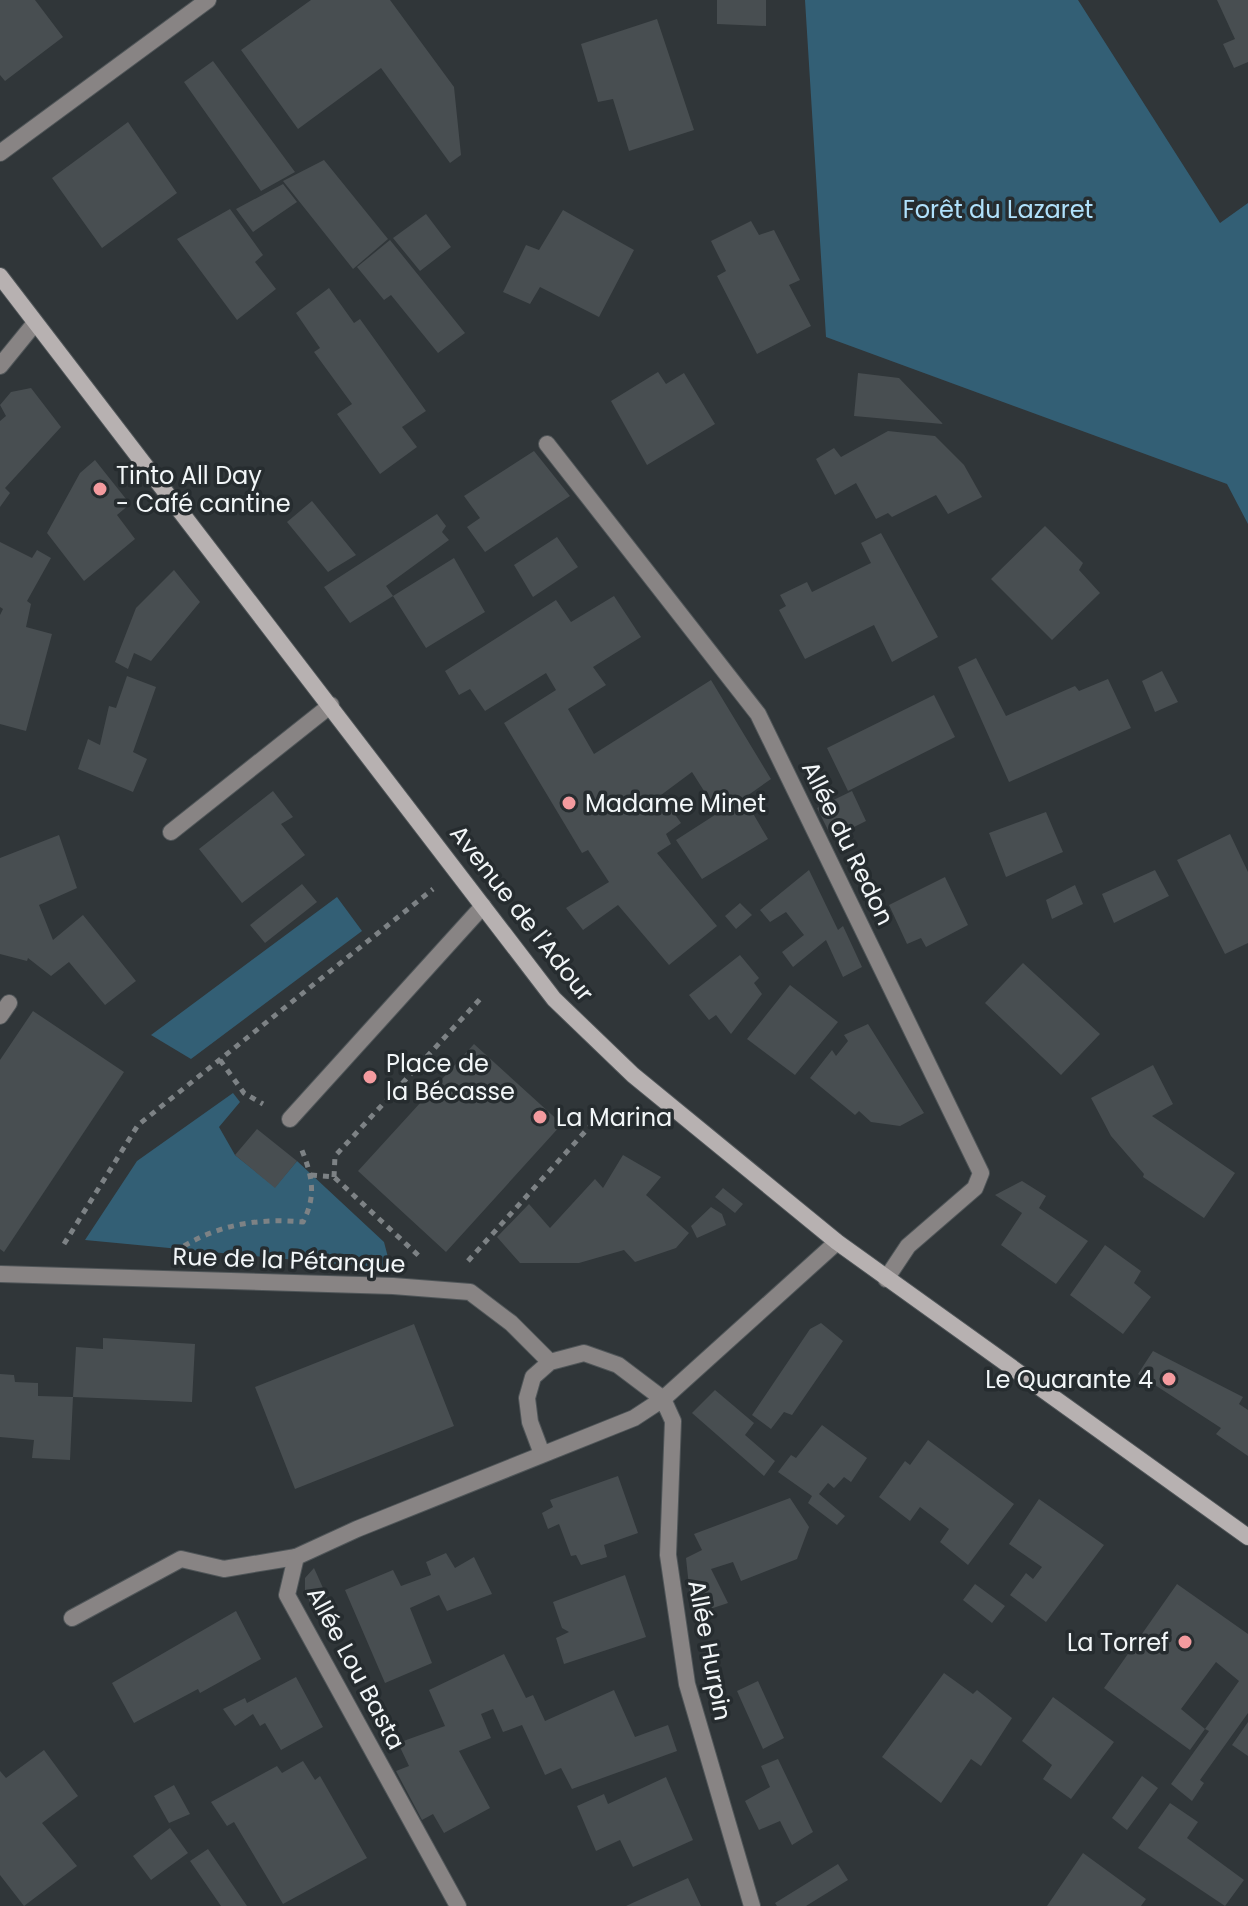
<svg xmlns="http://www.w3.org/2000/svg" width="1248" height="1906" font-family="Poppins,sans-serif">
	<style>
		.green { fill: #335f75 }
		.building { fill: #484e51 }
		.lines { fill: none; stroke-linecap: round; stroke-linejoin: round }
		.lane-casing { stroke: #4f5558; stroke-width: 18 }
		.street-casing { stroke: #4f5558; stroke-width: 18 }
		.secondary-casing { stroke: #4f5558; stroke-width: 18 }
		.path { stroke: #7d8285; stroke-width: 5; stroke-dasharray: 6 6; stroke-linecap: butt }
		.lane { stroke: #888484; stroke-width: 16 }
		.street { stroke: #888484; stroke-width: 16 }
		.secondary { stroke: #b7b1b1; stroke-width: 16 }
		.poi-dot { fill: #f49b9f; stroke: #262c2f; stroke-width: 3 }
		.labels { text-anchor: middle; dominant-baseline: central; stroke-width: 7; stroke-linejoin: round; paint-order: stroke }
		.park-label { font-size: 24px; fill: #b0e1fc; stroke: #262c2f }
		.poi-label { font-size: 24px; fill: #f2f6f8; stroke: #262c2f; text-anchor: start }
		.street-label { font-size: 24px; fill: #f2f6f8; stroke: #262c2f }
	</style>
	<rect width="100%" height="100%" fill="#303639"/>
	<!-- green -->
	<path class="green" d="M 805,0 L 1078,0 L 1220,223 L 1248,203 L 1248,524 L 1227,484 L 826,337 Z
		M 337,897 L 362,931 L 191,1059 L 151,1035 Z
		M 233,1093 L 240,1102 L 219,1127 L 235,1155 L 275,1187 L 297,1161 L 384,1242 L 391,1269 L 85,1240 L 137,1161 Z"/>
	<!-- building -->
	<path class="building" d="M 0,0 L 35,0 L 63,37 L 5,81 L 0,75 Z
		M 311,0 L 390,0 L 454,87 L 461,155 L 450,163 L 381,68 L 298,129 L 241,50 Z
		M 717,0 L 766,0 L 766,26 L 717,24 Z
		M 1217,0 L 1248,0 L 1248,62 L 1234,68 L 1223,44 L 1235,39 Z
		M 657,19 L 694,130 L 629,151 L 613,99 L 598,102 L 581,44 Z
		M 213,61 L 295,172 L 261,191 L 184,82 Z
		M 128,122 L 177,193 L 102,248 L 52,178 Z
		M 324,160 L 388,239 L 353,269 L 283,181 Z
		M 283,184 L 297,202 L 253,232 L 236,209 Z
		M 230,209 L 263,255 L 255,262 L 276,289 L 237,320 L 177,239 Z
		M 563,210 L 634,250 L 599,317 L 540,287 L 530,304 L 503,292 L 526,245 L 539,250 Z
		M 426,214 L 451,247 L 420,271 L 393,238 Z
		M 751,221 L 759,235 L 774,230 L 800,280 L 789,285 L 811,326 L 757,354 L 717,276 L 726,271 L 711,241 Z
		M 390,240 L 465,333 L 438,353 L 391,295 L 384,300 L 357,267 Z
		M 329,288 L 354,323 L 360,319 L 426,411 L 402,427 L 417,447 L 380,474 L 337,414 L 352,404 L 314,352 L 320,348 L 296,313 Z
		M 658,372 L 666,384 L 684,373 L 715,424 L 647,465 L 611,401 Z
		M 858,373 L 899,378 L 943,424 L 854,416 Z
		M 31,388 L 61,427 L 5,488 L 10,493 L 0,507 L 0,421 L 6,416 L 0,405 L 11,392 Z
		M 888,431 L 935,436 L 964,465 L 982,497 L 948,514 L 936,495 L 892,517 L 888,513 L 876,519 L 856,483 L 835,495 L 816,459 L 834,448 L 841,457 Z
		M 534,451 L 570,496 L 485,552 L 467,527 L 480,518 L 464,496 Z
		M 95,460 L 130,504 L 117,515 L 135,539 L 84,581 L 47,533 L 80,473 Z
		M 312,501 L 356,555 L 328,572 L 287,522 Z
		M 437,514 L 446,526 L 442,532 L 449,540 L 386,586 L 393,596 L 454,558 L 485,612 L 426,648 L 393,596 L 350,623 L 324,587 Z
		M 1045,526 L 1083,563 L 1079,570 L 1100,593 L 1052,640 L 991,579 Z
		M 881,533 L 938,637 L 892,662 L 874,625 L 805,659 L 779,610 L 786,606 L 780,595 L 807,582 L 812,592 L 871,563 L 861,543 Z
		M 557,537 L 578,567 L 533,597 L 514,565 Z
		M 0,542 L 32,558 L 37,550 L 51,558 L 27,601 L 31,604 L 26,627 L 52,634 L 26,731 L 0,724 L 0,615 L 3,609 L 0,607 Z
		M 174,570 L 200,602 L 151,661 L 134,653 L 128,669 L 115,662 L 136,608 Z
		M 614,596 L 641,637 L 593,667 L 606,685 L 568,709 L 594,754 L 711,680 L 771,779 L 744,798 L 768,839 L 702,879 L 676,840 L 718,813 L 692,772 L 657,798 L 659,803 L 664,799 L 681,823 L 666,834 L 671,844 L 657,853 L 717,926 L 669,965 L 618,905 L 583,930 L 566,908 L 609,882 L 588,850 L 582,853 L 504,723 L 556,690 L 546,673 L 485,711 L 470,689 L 459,695 L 445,671 L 556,600 L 571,622 Z
		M 976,658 L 1006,716 L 1075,686 L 1079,691 L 1108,679 L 1131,728 L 1009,782 L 958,667 Z
		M 1162,671 L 1178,702 L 1155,712 L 1142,681 Z
		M 127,676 L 156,687 L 133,752 L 147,759 L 133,792 L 78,769 L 88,739 L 100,745 L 109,706 L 116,708 Z
		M 934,695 L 955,737 L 848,791 L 827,748 Z
		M 273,791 L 293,817 L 281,824 L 305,855 L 242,903 L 199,849 Z
		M 852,791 L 866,821 L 832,838 L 817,808 Z
		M 1046,812 L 1063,852 L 1006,877 L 989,833 Z
		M 1230,834 L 1248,872 L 1248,943 L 1225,954 L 1177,860 Z
		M 59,835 L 77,888 L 39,905 L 53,940 L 83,915 L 136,981 L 105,1005 L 69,962 L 51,976 L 28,958 L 27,961 L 0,954 L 0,858 Z
		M 809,870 L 838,930 L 843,926 L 862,967 L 843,977 L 826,940 L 793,967 L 782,952 L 804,935 L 786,912 L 770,922 L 760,910 Z
		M 1155,870 L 1169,896 L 1114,923 L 1102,894 Z
		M 945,877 L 968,925 L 926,947 L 921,938 L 907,944 L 889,905 Z
		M 302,884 L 317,902 L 265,943 L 250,925 Z
		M 1075,885 L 1083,904 L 1052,919 L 1046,900 Z
		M 740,903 L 752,915 L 736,929 L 725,916 Z
		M 740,955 L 759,978 L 754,983 L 762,994 L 731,1034 L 716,1015 L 709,1020 L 689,995 Z
		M 1023,963 L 1100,1034 L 1061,1075 L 985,1003 Z
		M 790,985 L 838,1022 L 795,1075 L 747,1039 Z
		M 33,1011 L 124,1072 L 4,1252 L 0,1249 L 0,1060 Z
		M 868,1024 L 924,1113 L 900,1126 L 871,1122 L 859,1111 L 855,1115 L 810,1078 L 832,1050 L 836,1056 L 848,1041 L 844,1035 Z
		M 474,1044 L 562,1124 L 446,1252 L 358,1171 Z
		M 1153,1065 L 1173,1104 L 1152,1116 L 1235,1173 L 1204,1218 L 1143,1177 L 1144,1174 L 1111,1136 L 1091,1098 Z
		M 257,1129 L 297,1161 L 275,1188 L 235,1155 Z
		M 623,1155 L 661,1177 L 646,1195 L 689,1233 L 676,1248 L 635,1262 L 624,1250 L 579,1263 L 520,1263 L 497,1237 L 529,1204 L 550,1228 L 595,1179 L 603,1188 Z
		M 1022,1181 L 1046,1196 L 1039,1208 L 1088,1241 L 1056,1284 L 1001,1245 L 1022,1213 L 995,1195 Z
		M 723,1188 L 743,1204 L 735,1213 L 715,1197 Z
		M 711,1207 L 722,1214 L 726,1225 L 697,1238 L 691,1226 Z
		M 1105,1245 L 1141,1271 L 1134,1283 L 1151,1297 L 1123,1334 L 1070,1295 Z
		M 821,1323 L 843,1341 L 792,1415 L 784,1412 L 771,1429 L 752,1415 L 810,1329 Z
		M 414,1324 L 454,1426 L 295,1489 L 255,1387 Z
		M 103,1338 L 195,1344 L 192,1402 L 73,1397 L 70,1460 L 32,1458 L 34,1440 L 0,1437 L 0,1374 L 14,1375 L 15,1382 L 38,1383 L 38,1396 L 73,1397 L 76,1347 L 103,1349 Z
		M 1153,1351 L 1243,1397 L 1239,1404 L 1248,1410 L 1248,1456 L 1216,1434 L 1221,1428 L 1138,1374 Z
		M 715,1390 L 754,1423 L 745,1435 L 775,1461 L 764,1476 L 692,1413 Z
		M 822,1425 L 867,1458 L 851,1482 L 844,1477 L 834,1488 L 828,1483 L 819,1494 L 845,1516 L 837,1525 L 808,1503 L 812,1496 L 778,1472 L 791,1455 L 796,1458 Z
		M 928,1440 L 1014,1504 L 968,1565 L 940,1542 L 949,1529 L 920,1507 L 910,1521 L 879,1497 L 905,1461 L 910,1465 Z
		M 618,1476 L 638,1533 L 604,1545 L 607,1557 L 581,1565 L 576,1555 L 571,1556 L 559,1524 L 548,1529 L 542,1513 L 553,1507 L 550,1500 Z
		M 790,1498 L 809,1527 L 797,1559 L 741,1581 L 733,1562 L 711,1569 L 728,1603 L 692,1615 L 686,1558 L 702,1550 L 694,1534 Z
		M 1039,1499 L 1104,1545 L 1046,1622 L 1010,1595 L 1026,1573 L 1033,1579 L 1042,1567 L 1009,1544 Z
		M 446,1553 L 455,1568 L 474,1557 L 492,1594 L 447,1611 L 439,1595 L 410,1608 L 432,1663 L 385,1683 L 345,1590 L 393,1570 L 401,1586 L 431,1575 L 426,1562 Z
		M 314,1568 L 332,1608 L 316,1616 L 305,1591 L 305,1578 Z
		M 625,1575 L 646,1637 L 564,1664 L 556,1638 L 569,1632 L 562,1628 L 553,1602 Z
		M 975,1584 L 1005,1606 L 992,1623 L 963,1600 Z
		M 1177,1584 L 1248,1634 L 1248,1713 L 1200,1780 L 1204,1783 L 1192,1801 L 1171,1784 L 1209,1731 L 1205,1729 L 1239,1681 L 1216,1662 L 1181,1709 L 1205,1729 L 1190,1750 L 1104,1688 Z
		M 236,1611 L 261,1659 L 200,1693 L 198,1689 L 134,1723 L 112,1683 Z
		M 504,1654 L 526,1698 L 533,1695 L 545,1721 L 614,1690 L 635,1737 L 668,1725 L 677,1751 L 572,1789 L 561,1768 L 545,1775 L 522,1725 L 503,1732 L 493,1709 L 481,1714 L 491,1738 L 459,1751 L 490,1808 L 444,1833 L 433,1814 L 422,1820 L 396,1771 L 409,1766 L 398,1743 L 445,1726 L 429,1690 Z
		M 944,1673 L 973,1694 L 977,1690 L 1012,1718 L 981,1766 L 971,1759 L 941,1803 L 882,1757 Z
		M 296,1677 L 323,1727 L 281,1750 L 265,1723 L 260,1726 L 253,1714 L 235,1726 L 223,1709 L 245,1698 L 247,1703 Z
		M 758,1681 L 784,1738 L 763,1749 L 737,1691 Z
		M 1053,1697 L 1114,1742 L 1071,1799 L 1043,1779 L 1052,1765 L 1022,1741 Z
		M 1248,1722 L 1248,1756 L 1232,1745 Z
		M 44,1750 L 78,1796 L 42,1823 L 77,1866 L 24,1906 L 0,1875 L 0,1771 L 6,1778 Z
		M 778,1759 L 813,1832 L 792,1845 L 780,1821 L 759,1830 L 745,1801 L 770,1787 L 761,1766 Z
		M 303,1761 L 315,1780 L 320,1776 L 367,1858 L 283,1904 L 234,1822 L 227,1826 L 211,1802 L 277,1766 L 282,1773 Z
		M 1142,1776 L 1158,1788 L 1127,1830 L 1112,1818 Z
		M 666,1777 L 693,1840 L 633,1867 L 620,1840 L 596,1851 L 577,1806 L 604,1794 L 608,1804 Z
		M 174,1785 L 190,1814 L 169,1823 L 154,1796 Z
		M 1170,1803 L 1198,1822 L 1187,1838 L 1244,1880 L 1225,1906 L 1138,1848 Z
		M 170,1828 L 188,1853 L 151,1880 L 133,1856 Z
		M 208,1849 L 247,1906 L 221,1906 L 190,1861 Z
		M 1083,1853 L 1146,1899 L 1141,1906 L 1047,1906 Z
		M 838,1864 L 848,1880 L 806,1906 L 777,1906 L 775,1903 Z
		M 688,1878 L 701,1906 L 626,1906 L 650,1895 Z"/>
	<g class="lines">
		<!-- lane casing -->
		<g class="lane-casing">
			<path id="lane" d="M 171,832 L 331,705
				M 0,1016 L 9,1003
				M 290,1119 L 483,906
				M 72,1618 L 181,1559 L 224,1569 L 296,1557"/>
		</g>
		<!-- street casing -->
		<g class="street-casing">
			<path id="street" d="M 0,153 L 208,0
				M 0,366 L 35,323
				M 547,444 L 758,714 L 981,1173 L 975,1188 L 908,1246 L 886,1279
				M 0,1274 L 393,1286 L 470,1292 L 511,1323 L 550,1362
				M 542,1454 L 530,1422 L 527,1398 L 533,1377 L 550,1362 L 584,1353 L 618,1365 L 663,1399 L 673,1421 L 668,1555 L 687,1684 L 752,1906
				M 458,1906 L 287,1595 L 296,1557 L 357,1529 L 634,1418 L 663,1399 L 837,1242"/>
		</g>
		<!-- secondary casing -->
		<g class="secondary-casing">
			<path id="secondary" d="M 0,276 L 554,999 L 633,1075 L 837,1242 L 1248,1537"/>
		</g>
		<!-- path -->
		<path class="path" d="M 220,1060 L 244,1093 L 263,1104
			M 311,1175 L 334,1177 L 419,1256
			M 334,1177 L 335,1156 L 482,997
			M 64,1244 L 138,1125 L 433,889
			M 184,1246 C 221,1224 260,1218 303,1222 C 317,1195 312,1175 301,1148
			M 468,1261 L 601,1114"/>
		<!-- lane -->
		<use href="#lane" class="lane"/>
		<!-- street -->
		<use href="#street" class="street"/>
		<!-- secondary -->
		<use href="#secondary" class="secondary"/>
	</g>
	<!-- markers -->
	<g class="poi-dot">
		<circle cx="100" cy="489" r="8"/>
		<circle cx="569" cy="803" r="8"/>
		<circle cx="370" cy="1077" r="8"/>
		<circle cx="540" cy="1117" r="8"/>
		<circle cx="1169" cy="1379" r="8"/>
		<circle cx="1185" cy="1642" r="8"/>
	</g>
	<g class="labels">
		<!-- park labels -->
		<g class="park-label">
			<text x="998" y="209">Forêt du Lazaret</text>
		</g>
		<!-- poi labels -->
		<g class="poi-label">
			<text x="116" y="475">Tinto All Day<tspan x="116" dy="28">- Café cantine</tspan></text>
			<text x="585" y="803">Madame Minet</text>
			<text x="386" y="1063">Place de<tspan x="386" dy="28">la Bécasse</tspan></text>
			<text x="556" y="1117">La Marina</text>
			<text x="1153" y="1379" text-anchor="end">Le Quarante 4</text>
			<text x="1169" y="1642" text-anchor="end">La Torref</text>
		</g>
		<!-- street labels -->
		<g class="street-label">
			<text transform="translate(848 843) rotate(64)">Allée du Redon</text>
			<text transform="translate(522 913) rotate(52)">Avenue de l'Adour</text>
			<text transform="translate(289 1260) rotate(2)">Rue de la Pétanque</text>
			<text transform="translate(710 1650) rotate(79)">Allée Hurpin</text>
			<text transform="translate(356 1668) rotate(62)">Allée Lou Basta</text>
		</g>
	</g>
</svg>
